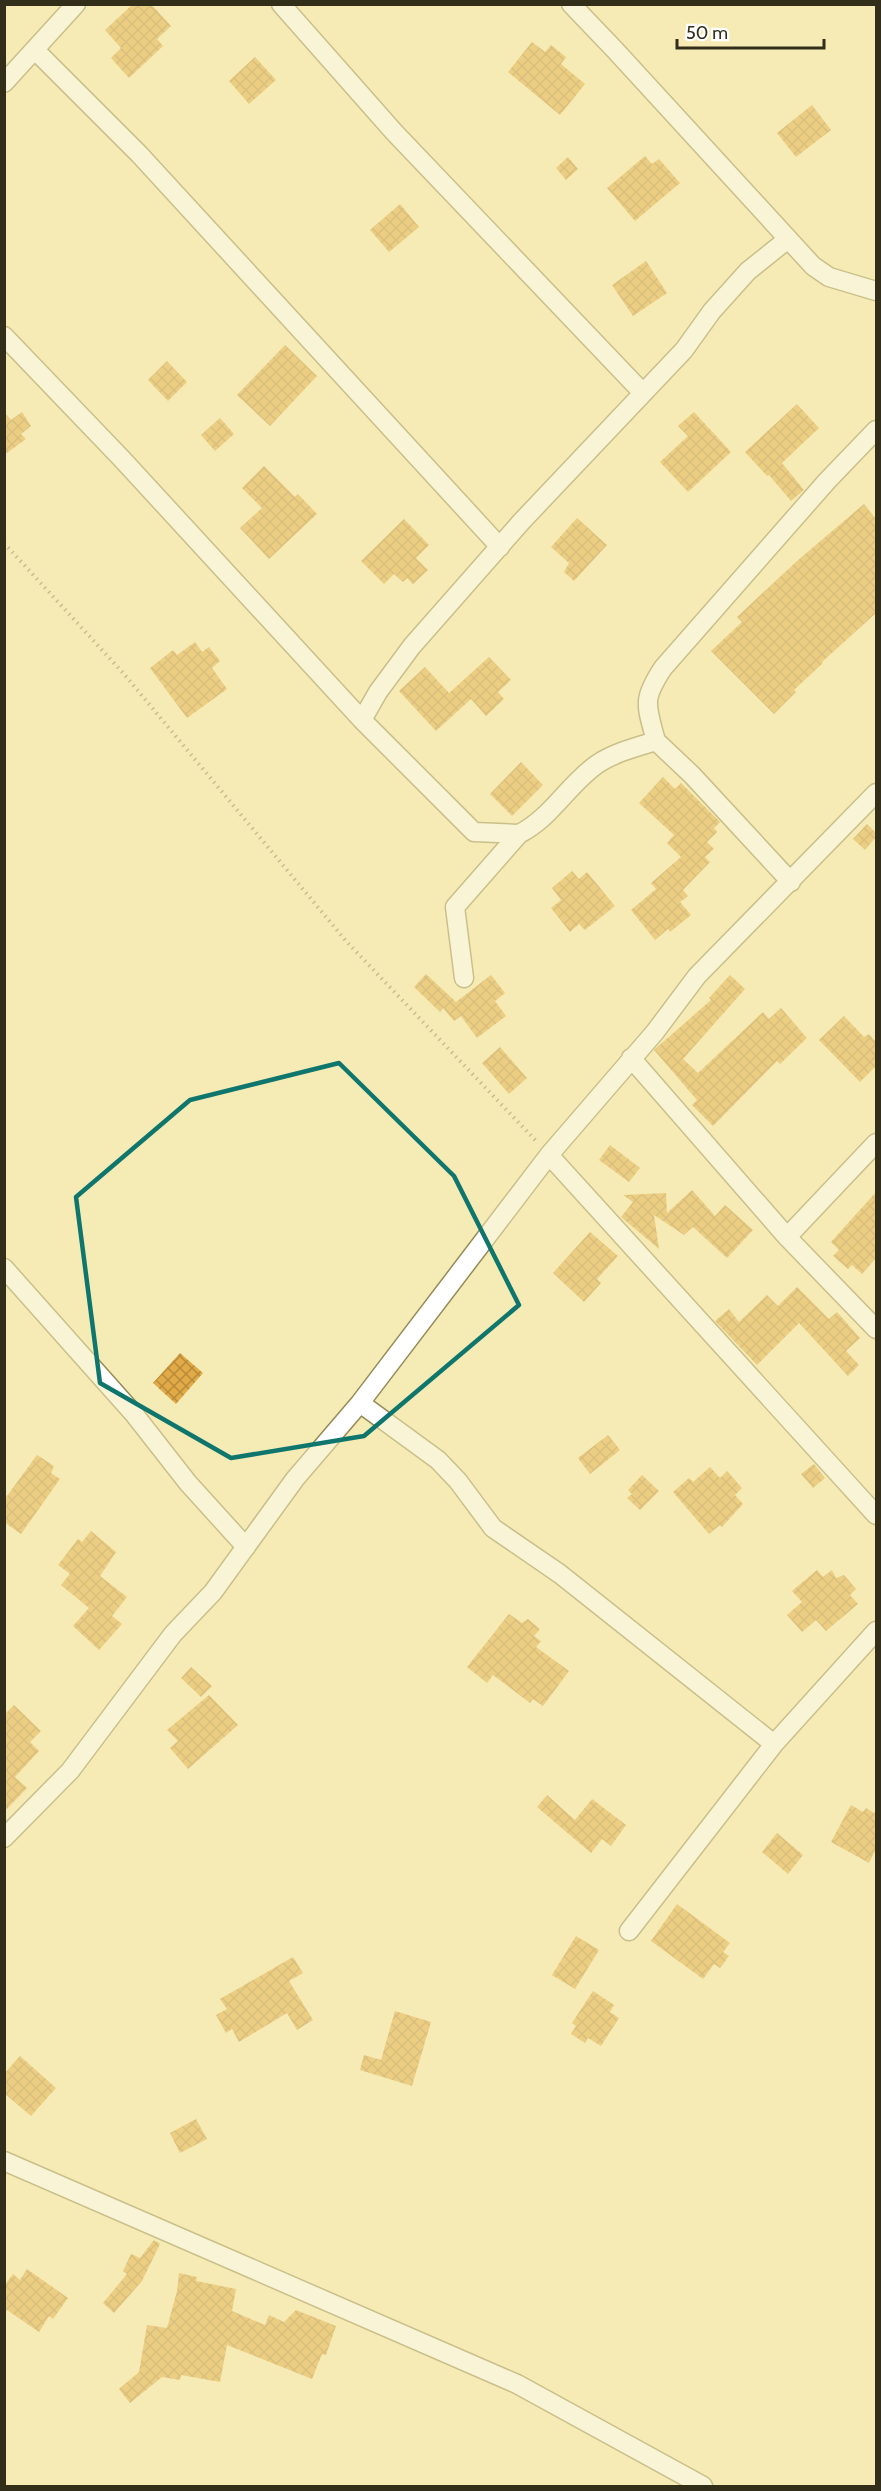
<svg xmlns="http://www.w3.org/2000/svg" width="881" height="2491" font-family="Cabin,sans-serif">
	<style>
		.building { fill: url(#building-cross-hatch) }
		.lines { fill: none; stroke-linecap: round; stroke-linejoin: round }
		.minor-casing { stroke: #948b57; stroke-width: 21 }
		.path { stroke: #8f8863; stroke-width: 4; stroke-dasharray: 1.5 4.5; stroke-linecap: butt }
		.minor { stroke: #fff; stroke-width: 18 }
		.marked { fill: none; stroke: #0f766e; stroke-width: 4.5; stroke-linejoin: round }
	</style>
	<defs>
		<pattern id="building-cross-hatch" width="8" height="8" patternUnits="userSpaceOnUse" patternTransform="scale(1.5)"><rect width="8" height="8" fill="#e1aa47"/><path d="M0 0l8 8M0 8l8-8" fill="none" stroke="#b78b3a"/></pattern>
	</defs>
	<rect width="100%" height="100%" fill="#f5ebb4"/>
	<!-- building -->
	<path class="building" d="M 133,4 L 151,4 L 171,26 L 157,39 L 163,46 L 129,78 L 111,58 L 121,48 L 105,30 Z
		M 532,42 L 545,52 L 551,45 L 566,57 L 561,64 L 585,84 L 560,115 L 508,72 Z
		M 255,57 L 276,80 L 249,104 L 229,81 Z
		M 812,105 L 831,130 L 796,157 L 777,133 Z
		M 645,156 L 652,164 L 659,159 L 680,183 L 635,221 L 607,188 Z
		M 568,157 L 578,169 L 566,180 L 556,168 Z
		M 400,204 L 419,227 L 389,252 L 370,230 Z
		M 646,261 L 667,293 L 633,316 L 612,285 Z
		M 285,345 L 317,376 L 270,426 L 237,395 Z
		M 167,361 L 187,382 L 168,401 L 148,380 Z
		M 797,404 L 819,428 L 782,463 L 804,490 L 791,501 L 769,475 L 767,476 L 745,452 Z
		M 4,412 L 11,420 L 22,412 L 31,426 L 21,434 L 26,439 L 4,455 Z
		M 694,412 L 731,452 L 688,492 L 660,462 L 688,436 L 678,426 Z
		M 220,418 L 234,434 L 215,451 L 201,435 Z
		M 264,466 L 295,497 L 298,494 L 317,514 L 269,559 L 240,528 L 262,508 L 242,488 Z
		M 864,504 L 876,519 L 876,613 L 822,662 L 823,663 L 794,690 L 796,692 L 774,714 L 711,651 L 742,622 L 737,617 L 797,561 Z
		M 577,518 L 607,545 L 574,581 L 564,572 L 569,563 L 551,547 Z
		M 404,519 L 429,545 L 416,558 L 428,570 L 413,584 L 407,578 L 403,582 L 394,574 L 384,584 L 361,561 Z
		M 195,642 L 202,652 L 209,647 L 220,661 L 212,668 L 227,689 L 187,718 L 150,668 L 173,650 L 177,655 Z
		M 489,657 L 511,680 L 498,692 L 504,699 L 486,716 L 471,699 L 436,731 L 399,691 L 425,667 L 449,693 Z
		M 521,762 L 543,785 L 512,816 L 490,794 Z
		M 663,777 L 675,789 L 681,783 L 720,822 L 714,828 L 717,832 L 707,842 L 714,849 L 705,857 L 710,862 L 683,890 L 688,896 L 680,902 L 691,915 L 670,932 L 668,929 L 655,940 L 631,910 L 656,889 L 651,883 L 681,857 L 667,843 L 674,835 L 639,803 Z
		M 867,824 L 876,833 L 876,837 L 865,850 L 853,839 Z
		M 572,871 L 579,879 L 587,872 L 615,906 L 585,930 L 579,924 L 570,932 L 551,908 L 561,900 L 552,888 Z
		M 426,974 L 456,1002 L 491,975 L 505,993 L 495,1001 L 506,1016 L 477,1038 L 461,1016 L 454,1021 L 443,1008 L 440,1012 L 414,987 Z
		M 730,975 L 745,989 L 683,1059 L 698,1073 L 763,1012 L 769,1019 L 781,1008 L 807,1038 L 780,1064 L 777,1061 L 713,1126 L 692,1105 L 697,1100 L 654,1050 L 711,1000 L 709,998 Z
		M 844,1016 L 864,1037 L 869,1034 L 876,1042 L 876,1066 L 860,1082 L 819,1040 Z
		M 500,1047 L 527,1078 L 509,1094 L 482,1063 Z
		M 610,1145 L 640,1168 L 629,1182 L 599,1160 Z
		M 692,1190 L 715,1216 L 725,1205 L 753,1230 L 727,1258 L 693,1227 L 684,1235 L 654,1215 L 659,1249 L 621,1217 L 633,1202 L 623,1195 L 666,1193 L 667,1213 Z
		M 876,1192 L 876,1258 L 862,1274 L 852,1265 L 848,1269 L 833,1256 L 839,1250 L 831,1242 Z
		M 590,1232 L 618,1256 L 597,1279 L 601,1283 L 584,1302 L 553,1273 Z
		M 797,1287 L 829,1319 L 837,1312 L 860,1338 L 846,1351 L 859,1365 L 848,1376 L 799,1323 L 757,1365 L 715,1321 L 729,1309 L 739,1322 L 767,1295 L 778,1306 Z
		M 180,1353 L 203,1373 L 176,1404 L 153,1383 Z
		M 608,1435 L 620,1450 L 590,1474 L 578,1458 Z
		M 37,1455 L 54,1466 L 51,1473 L 60,1479 L 21,1534 L 4,1522 L 4,1500 Z
		M 814,1464 L 825,1478 L 813,1488 L 801,1474 Z
		M 710,1467 L 720,1478 L 727,1471 L 742,1488 L 735,1495 L 743,1504 L 722,1527 L 720,1525 L 709,1534 L 673,1492 L 689,1478 L 693,1482 Z
		M 642,1475 L 659,1491 L 640,1510 L 627,1498 L 632,1494 L 628,1490 Z
		M 91,1531 L 116,1552 L 100,1576 L 127,1597 L 112,1616 L 122,1624 L 99,1650 L 73,1626 L 89,1608 L 61,1585 L 70,1574 L 58,1565 L 78,1539 L 82,1542 Z
		M 817,1570 L 823,1577 L 832,1570 L 836,1578 L 844,1575 L 856,1589 L 850,1595 L 858,1604 L 826,1631 L 816,1620 L 802,1632 L 787,1615 L 802,1602 L 792,1591 Z
		M 509,1614 L 522,1623 L 528,1619 L 540,1629 L 534,1636 L 541,1641 L 536,1647 L 569,1671 L 543,1706 L 533,1699 L 530,1703 L 493,1675 L 487,1683 L 467,1667 Z
		M 191,1667 L 212,1686 L 201,1697 L 181,1678 Z
		M 209,1695 L 238,1725 L 188,1769 L 170,1748 L 178,1741 L 167,1730 Z
		M 14,1705 L 41,1731 L 30,1742 L 39,1751 L 15,1777 L 27,1788 L 4,1812 L 4,1715 Z
		M 547,1795 L 575,1820 L 592,1799 L 626,1825 L 611,1846 L 602,1839 L 591,1853 L 537,1807 Z
		M 851,1805 L 863,1812 L 866,1808 L 876,1814 L 876,1849 L 869,1863 L 831,1842 Z
		M 777,1833 L 803,1855 L 788,1874 L 762,1852 Z
		M 677,1904 L 730,1943 L 723,1952 L 729,1956 L 720,1968 L 714,1964 L 703,1979 L 651,1941 Z
		M 576,1936 L 599,1950 L 575,1989 L 552,1975 Z
		M 293,1957 L 303,1973 L 289,1981 L 313,2020 L 297,2030 L 287,2013 L 239,2042 L 232,2029 L 226,2033 L 216,2015 L 227,2009 L 220,1999 Z
		M 593,1991 L 614,2005 L 610,2012 L 619,2018 L 601,2046 L 588,2038 L 585,2043 L 571,2034 L 576,2026 L 572,2023 Z
		M 395,2011 L 431,2022 L 412,2086 L 360,2070 L 364,2055 L 381,2060 Z
		M 20,2056 L 56,2088 L 31,2116 L 4,2093 L 4,2074 Z
		M 196,2119 L 207,2139 L 180,2153 L 170,2133 Z
		M 154,2240 L 160,2244 L 142,2281 L 114,2313 L 103,2303 L 127,2274 L 123,2271 L 131,2254 L 140,2258 Z
		M 27,2269 L 68,2298 L 53,2319 L 49,2316 L 39,2332 L 4,2308 L 4,2286 L 13,2274 L 20,2280 Z
		M 179,2273 L 197,2277 L 196,2281 L 236,2289 L 232,2311 L 265,2325 L 269,2315 L 284,2322 L 296,2310 L 336,2326 L 326,2355 L 322,2354 L 312,2379 L 227,2345 L 220,2382 L 181,2375 L 180,2380 L 162,2377 L 130,2403 L 119,2389 L 139,2372 L 147,2325 L 167,2328 L 177,2291 Z"/>
	<g class="lines">
		<!-- minor casing -->
		<g class="minor-casing">
			<path id="minor" d="M 281,4 L 394,132 L 643,393
				M 571,4 L 615,50 L 813,266 L 829,277 L 876,291
				M 35,50 L 139,154 L 500,547
				M 4,83 L 76,4
				M 4,336 L 122,459 L 362,720 L 474,832 L 519,834 L 455,907 L 464,978
				M 362,720 L 378,692 L 412,646 L 522,521 L 684,350 L 712,311 L 748,271 L 788,239
				M 656,741 C 646,704 642,700 663,668 L 827,481 L 876,430
				M 519,834 C 551,818 567,786 596,765 C 613,753 636,747 656,741 L 692,775 L 791,882
				M 631,1058 L 787,1237 L 876,1329
				M 549,1155 L 876,1515
				M 787,1237 L 876,1143
				M 4,1268 L 134,1414 L 188,1483 L 246,1547
				M 360,1403 L 438,1460 L 458,1481 L 493,1528 L 560,1574 L 774,1744
				M 4,1838 L 70,1771 L 173,1634 L 213,1592 L 295,1479 L 360,1403 L 549,1155 L 655,1032 L 697,976 L 876,793
				M 629,1931 L 774,1744 L 876,1631
				M 4,2161 L 517,2384 L 703,2486"/>
		</g>
		<!-- path -->
		<path class="path" d="M 4,543 L 124,674 L 346,941 L 538,1143"/>
		<!-- minor -->
		<use href="#minor" class="minor"/>
	</g>
	<!-- marked area -->
	<path d="M0 0H881V2491H0ZM 339,1063 L 454,1176 L 519,1305 L 364,1436 L 231,1458 L 100,1383 L 76,1197 L 190,1100 Z" fill="#f5ebb4" fill-opacity=".55" fill-rule="evenodd"/>
	<path class="marked" d="M 339,1063 L 454,1176 L 519,1305 L 364,1436 L 231,1458 L 100,1383 L 76,1197 L 190,1100 Z"/>
	<!-- border -->
	<rect width="881" height="2491" fill="none" stroke="#322e19" stroke-width="12"/>
	<!-- scale -->
	<path d="M677 39v9h147v-9" fill="none" stroke="#322e19" stroke-width="3"/>
	<text x="686" y="39" font-size="18" fill="#322e19" stroke="#ffffff" stroke-width="4.5" paint-order="stroke">50 m</text>
</svg>
